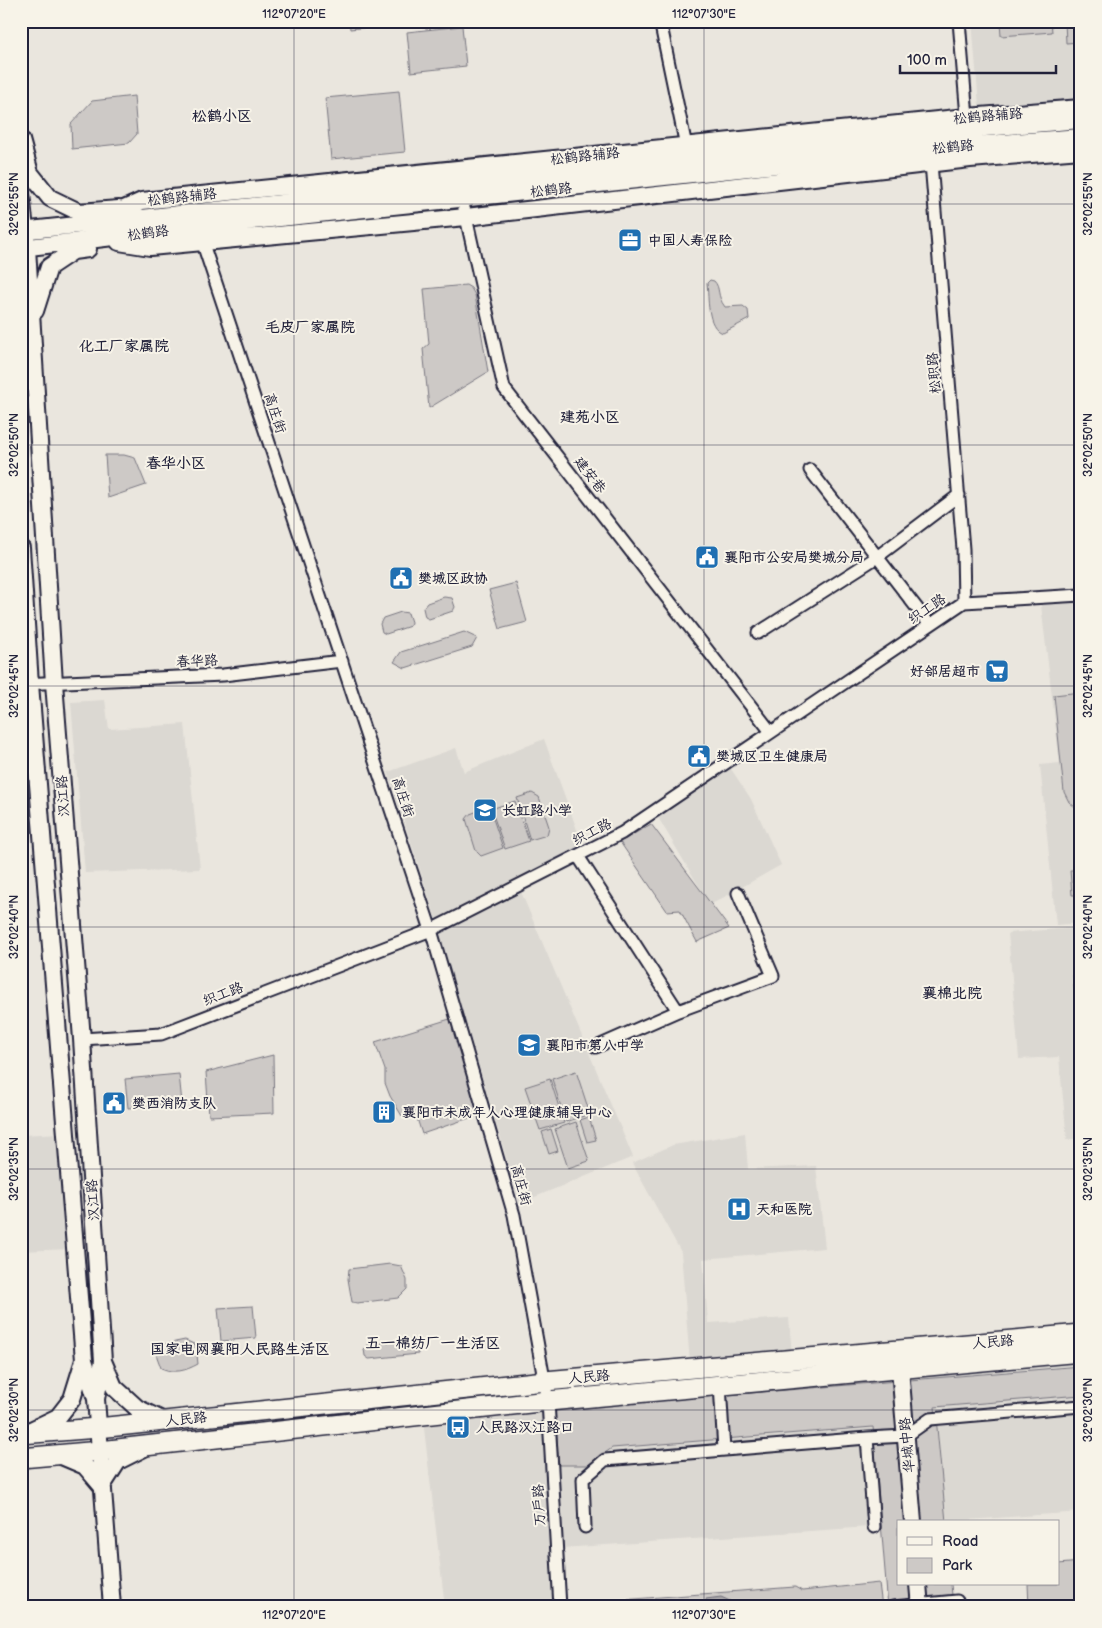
<svg xmlns="http://www.w3.org/2000/svg" width="1102" height="1628" font-family="'Balsamiq Sans','LXGW WenKai TC',sans-serif">
	<style>
		.built { fill: #dbd8d2 }
		.green { fill: #cdc9c6; stroke: #787680 }
		.water { fill: #a6a3a6; stroke: #716f7b }
		.lines { fill: none; stroke-linecap: round; stroke-linejoin: round }
		.street-casing { stroke: #22223b; stroke-width: 15 }
		.secondary-casing { stroke: #22223b; stroke-width: 20 }
		.primary-casing { stroke: #22223b; stroke-width: 22 }
		.street { stroke: #f7f3e8; stroke-width: 11 }
		.secondary { stroke: #f7f3e8; stroke-width: 16 }
		.primary { stroke: #f7f3e8; stroke-width: 19 }
		.ticks { fill: none; stroke: #22223b; stroke-width: 1; stroke-opacity: 0.45 }
		.labels { text-anchor: middle; dominant-baseline: central; stroke-width: 4; stroke-linejoin: round; paint-order: stroke }
		.street-label { font-size: 14px; fill: #22223b; stroke: #f7f3e8 }
		.poi-label { font-size: 14px; font-weight: bold; fill: #22223b; stroke: #f7f3e8; text-anchor: start }
		.neighbourhood-label { font-size: 15px; font-weight: bold; fill: #22223b; stroke: #f7f3e8 }
		.neatline { fill: none; stroke: #22223b; stroke-width: 2 }
		.ticks-label { font-size: 12px; text-anchor: middle; fill: #22223b }
	</style>
	<rect width="100%" height="100%" fill="#eae6de"/>
	<filter id="ink" filterUnits="userSpaceOnUse"><feTurbulence type="fractalNoise" baseFrequency=".02" numOctaves="2"/><feDisplacementMap in="SourceGraphic" scale="10" xChannelSelector="R" yChannelSelector="G"/><feConvolveMatrix kernelMatrix="1 2 1 2 8 2 1 2 1" color-interpolation-filters="sRGB"/></filter>
	<g filter="url(#ink)">
		<!-- built -->
		<path class="built" d="M 972,21 L 1081,21 L 1081,98 L 979,106 Z
			M 1081,602 L 1081,923 L 1056,925 L 1040,765 L 1060,763 L 1041,605 Z
			M 105,700 L 109,729 L 185,724 L 200,869 L 85,873 L 71,702 Z
			M 544,739 L 584,849 L 437,922 L 388,772 L 456,748 L 464,772 Z
			M 729,766 L 751,799 L 781,865 L 710,905 L 656,814 Z
			M 521,892 L 633,1157 L 520,1203 L 439,933 Z
			M 1081,927 L 1081,1138 L 1067,1140 L 1059,1057 L 1019,1059 L 1008,933 Z
			M 62,1133 L 70,1249 L 21,1251 L 21,1135 Z
			M 745,1133 L 748,1169 L 816,1166 L 825,1248 L 703,1259 L 708,1323 L 789,1318 L 792,1356 L 690,1363 L 681,1252 L 632,1163 L 673,1145 Z
			M 1081,1363 L 1081,1512 L 940,1522 L 898,1522 L 898,1525 L 562,1548 L 565,1607 L 445,1607 L 423,1420 L 553,1405 Z"/>
		<!-- green -->
		<path class="green" d="M 349,21 L 391,21 L 391,25 L 350,29 Z
			M 1000,21 L 1051,21 L 1052,32 L 1001,36 Z
			M 1065,21 L 1081,21 L 1081,42 L 1066,43 Z
			M 462,26 L 466,66 L 411,72 L 407,32 Z
			M 399,91 L 405,152 L 331,159 L 325,98 Z
			M 134,96 L 137,134 L 129,143 L 72,149 L 71,124 L 92,101 Z
			M 710,280 L 714,281 C 721,288 716,295 725,307 L 743,306 L 748,310 L 749,319 L 723,333 C 706,327 709,298 707,283 Z
			M 466,285 L 471,288 L 475,295 L 488,372 L 429,408 L 423,349 L 429,344 L 424,289 Z
			M 105,455 L 124,455 L 135,458 L 146,485 L 108,498 Z
			M 516,583 L 527,622 L 500,629 L 489,590 Z
			M 444,597 L 452,598 L 455,607 L 453,611 L 429,619 L 425,617 L 423,608 L 427,603 Z
			M 401,612 L 408,613 L 411,622 L 410,626 L 386,634 L 382,632 L 380,624 L 383,618 Z
			M 464,632 L 477,638 L 472,647 L 405,668 L 394,662 L 401,652 Z
			M 1081,692 L 1081,812 L 1069,802 L 1064,792 L 1054,695 Z
			M 21,741 L 35,750 L 42,831 L 21,831 Z
			M 532,793 L 539,797 L 549,827 L 547,835 L 530,840 L 517,798 Z
			M 515,801 L 529,841 L 505,849 L 491,809 Z
			M 489,807 L 503,848 L 481,856 L 476,851 L 466,819 L 470,814 Z
			M 651,824 L 729,928 L 697,942 L 680,910 L 667,911 L 620,842 Z
			M 1070,870 L 1081,870 L 1081,895 L 1072,895 Z
			M 1081,972 L 1081,1009 L 1076,1010 L 1073,973 Z
			M 453,1018 L 481,1114 L 422,1134 L 415,1112 L 402,1116 L 390,1096 L 385,1083 L 385,1070 L 375,1042 Z
			M 273,1055 L 274,1113 L 209,1116 L 206,1072 Z
			M 576,1071 L 590,1114 L 566,1122 L 552,1079 Z
			M 179,1074 L 182,1103 L 128,1108 L 125,1079 Z
			M 550,1079 L 564,1123 L 540,1130 L 525,1087 Z
			M 589,1117 L 596,1140 L 587,1142 L 580,1120 Z
			M 576,1122 L 589,1161 L 568,1168 L 555,1129 Z
			M 551,1129 L 558,1151 L 549,1154 L 542,1132 Z
			M 390,1264 L 401,1266 L 407,1280 L 407,1289 L 398,1298 L 357,1303 L 352,1302 L 348,1279 L 349,1269 Z
			M 253,1306 L 256,1338 L 221,1341 L 218,1308 Z
			M 185,1340 L 196,1345 L 198,1364 C 185,1371 175,1374 161,1368 L 157,1357 L 156,1346 Z
			M 417,1340 L 418,1354 L 369,1359 L 365,1356 L 364,1349 L 369,1344 Z
			M 1081,1366 L 1081,1395 L 935,1407 L 946,1522 L 898,1522 L 898,1584 L 951,1584 L 953,1607 L 888,1607 L 873,1427 L 612,1448 L 588,1465 L 559,1465 L 555,1409 Z
			M 1081,1562 L 1081,1607 L 1029,1607 L 1028,1584 L 1058,1584 L 1058,1564 Z
			M 879,1583 L 882,1607 L 580,1607 L 580,1603 L 795,1587 L 802,1591 Z"/>
		<!-- water -->
		<path class="water" d="M 721,1597 L 730,1601 L 734,1607 L 707,1607 L 706,1599 Z"/>
		<g class="lines">
			<!-- street casing -->
			<g class="street-casing">
				<path id="street" d="M 660,21 L 686,146
					M 959,21 L 967,117 L 964,123
					M 935,159 L 931,163 L 963,549 L 964,602
					M 462,199 L 504,388 L 771,732
					M 200,235 L 431,930 L 514,1215 L 548,1401 L 560,1607
					M 810,470 L 930,625
					M 758,633 L 877,557 L 959,495
					M 21,684 L 223,675 L 342,661
					M 578,856 L 678,1011 L 773,976 L 738,893
					M 82,1039 L 161,1034 L 431,930 L 622,833 L 964,602 L 1081,595
					M 596,1047 L 678,1011
					M 720,1385 L 724,1450
					M 867,1438 L 906,1436 L 930,1419 L 1081,1406
					M 585,1527 L 583,1479 L 605,1460 L 867,1438 L 874,1527
					M 893,1607 L 957,1601"/>
			</g>
			<!-- secondary casing -->
			<g class="secondary-casing">
				<path id="secondary" d="M 21,140 L 30,173 L 50,198 L 79,212 L 119,209
					M 21,193 L 27,248 L 54,683 L 82,1039 L 103,1361 L 96,1399
					M 106,217 L 142,201 L 967,117 L 1081,108
					M 21,231 L 961,130 L 1081,120
					M 119,242 L 150,247 L 466,217 L 970,159 L 1081,150
					M 21,248 L 197,227 L 946,147 L 1081,137
					M 35,311 L 49,267 L 73,251 L 88,249
					M 21,548 L 30,684 L 84,1360 L 96,1399 L 112,1607
					M 103,1361 L 114,1387 L 137,1408 L 164,1421
					M 900,1369 L 913,1522
					M 27,1432 L 58,1417 L 72,1399 L 84,1360
					M 59,1455 L 85,1466 L 102,1486 L 118,1461 L 144,1448
					M 918,1584 L 920,1607"/>
			</g>
			<!-- primary casing -->
			<g class="primary-casing">
				<path id="primary" d="M 21,1434 L 98,1428 L 545,1381 L 1081,1334
					M 21,1458 L 100,1451 L 548,1401 L 1081,1352"/>
			</g>
			<!-- street -->
			<use href="#street" class="street"/>
			<!-- secondary -->
			<use href="#secondary" class="secondary"/>
			<!-- primary -->
			<use href="#primary" class="primary"/>
		</g>
	</g>
	<!-- ticks -->
	<path class="ticks" d="M 294,21 L 294,1607M 704,21 L 704,1607M 21,204 L 1081,204M 21,445 L 1081,445M 21,686 L 1081,686M 21,927 L 1081,927M 21,1169 L 1081,1169M 21,1410 L 1081,1410"/>
	<!-- icons -->
	<defs>
		<g id="office-square" transform="scale(1.25)"><rect x="-9" y="-9" width="18" height="18" rx="4" fill="#1f6fb2" stroke="#f7f3e8"/><path d="M-6-3h4V-5.5h4V-3h4V5H-6ZM-1-4.5V-3h2v-1.5ZM-6 0V1H6V0Z" fill="#fff"/></g>
		<g id="civic-square" transform="scale(1.25)"><rect x="-9" y="-9" width="18" height="18" rx="4" fill="#1f6fb2" stroke="#f7f3e8"/><path d="M-.6-6.5H3V-4.5H.6V-3L4-1V1h2V6H-6V1h2V-1L-.6-3ZM-1.2 2.5V6h2.4V2.5Z" fill="#fff"/></g>
		<g id="supermarket-square" transform="scale(1.25)"><rect x="-9" y="-9" width="18" height="18" rx="4" fill="#1f6fb2" stroke="#f7f3e8"/><path d="M-6-5.5h2.5l.6 2H6L4.5 2H-2.5L-4.4-4H-6ZM-1.5 3.2a1.3 1.3 0 1 0 .1 0ZM3 3.2a1.3 1.3 0 1 0 .1 0Z" fill="#fff"/></g>
		<g id="university-square" transform="scale(1.25)"><rect x="-9" y="-9" width="18" height="18" rx="4" fill="#1f6fb2" stroke="#f7f3e8"/><path d="M0-5L7-2L0 1L-7-2ZM-4 1L0 2.5L4 1V4Q0 6-4 4Z" fill="#fff"/></g>
		<g id="school-square" transform="scale(1.25)"><rect x="-9" y="-9" width="18" height="18" rx="4" fill="#1f6fb2" stroke="#f7f3e8"/><path d="M0-5L7-2L0 1L-7-2ZM-4 1L0 2.5L4 1V4Q0 6-4 4Z" fill="#fff"/></g>
		<g id="building-square" transform="scale(1.25)"><rect x="-9" y="-9" width="18" height="18" rx="4" fill="#1f6fb2" stroke="#f7f3e8"/><path d="M-4-6H4V6H1V3H-1V6H-4ZM-2.5-4.3h1.7v1.8h-1.7ZM.8-4.3h1.7v1.8H.8ZM-2.5-1h1.7V.8h-1.7ZM.8-1h1.7V.8H.8Z" fill="#fff"/></g>
		<g id="hospital-square" transform="scale(1.25)"><rect x="-9" y="-9" width="18" height="18" rx="4" fill="#1f6fb2" stroke="#f7f3e8"/><path d="M-5-5h3v3.5h4V-5h3V5h-3V1.5h-4V5h-3Z" fill="#fff"/></g>
		<g id="bus-square" transform="scale(1.25)"><rect x="-9" y="-9" width="18" height="18" rx="4" fill="#1f6fb2" stroke="#f7f3e8"/><path d="M-5-6H5V4H4V6H2V4H-2V6H-4V4H-5ZM-3.5-4V0h7V-4ZM-3.5 1.2v1.5H-2V1.2ZM2 1.2v1.5H3.5V1.2Z" fill="#fff"/></g>
	</defs>
	<g fill-rule="evenodd">
		<use href="#office-square" x="630" y="240"/>
		<use href="#civic-square" x="707" y="557"/>
		<use href="#civic-square" x="401" y="578"/>
		<use href="#supermarket-square" x="997" y="671"/>
		<use href="#civic-square" x="699" y="756"/>
		<use href="#university-square" x="485" y="810"/>
		<use href="#school-square" x="529" y="1045"/>
		<use href="#civic-square" x="114" y="1103"/>
		<use href="#building-square" x="384" y="1112"/>
		<use href="#hospital-square" x="739" y="1209"/>
		<use href="#bus-square" x="458" y="1427"/>
	</g>
	<g class="labels">
		<!-- street labels -->
		<g class="street-label">
			<text transform="translate(988 116) rotate(-5)">松鹤路辅路</text>
			<text transform="translate(953 147) rotate(-5)">松鹤路</text>
			<text transform="translate(585 156) rotate(-6)">松鹤路辅路</text>
			<text transform="translate(551 190) rotate(-6)">松鹤路</text>
			<text transform="translate(182 197) rotate(-6)">松鹤路辅路</text>
			<text transform="translate(148 233) rotate(-7)">松鹤路</text>
			<text transform="translate(934 373) rotate(-95)">松职路</text>
			<text transform="translate(275 413) rotate(72)">高庄街</text>
			<text transform="translate(590 475) rotate(52)">建安巷</text>
			<text transform="translate(927 609) rotate(-34)">织工路</text>
			<text transform="translate(197 661) rotate(-3)">春华路</text>
			<text transform="translate(63 796) rotate(-94)">汉江路</text>
			<text transform="translate(403 797) rotate(72)">高庄街</text>
			<text transform="translate(592 832) rotate(-27)">织工路</text>
			<text transform="translate(223 994) rotate(-21)">织工路</text>
			<text transform="translate(521 1185) rotate(74)">高庄街</text>
			<text transform="translate(93 1200) rotate(-94)">汉江路</text>
			<text transform="translate(993 1342) rotate(-5)">人民路</text>
			<text transform="translate(589 1377) rotate(-5)">人民路</text>
			<text transform="translate(186 1419) rotate(-6)">人民路</text>
			<text transform="translate(907 1445) rotate(-95)">华城中路</text>
			<text transform="translate(539 1505) rotate(-93)">万户路</text>
		</g>
		<!-- poi labels -->
		<g class="poi-label">
			<text x="648" y="240">中国人寿保险</text>
			<text x="724" y="557">襄阳市公安局樊城分局</text>
			<text x="418" y="578">樊城区政协</text>
			<text x="980" y="671" text-anchor="end">好邻居超市</text>
			<text x="716" y="756">樊城区卫生健康局</text>
			<text x="502" y="810">长虹路小学</text>
			<text x="546" y="1045">襄阳市第八中学</text>
			<text x="132" y="1103">樊西消防支队</text>
			<text x="402" y="1112">襄阳市未成年人心理健康辅导中心</text>
			<text x="756" y="1209">天和医院</text>
			<text x="476" y="1427">人民路汉江路口</text>
		</g>
		<!-- neighbourhood labels -->
		<g class="neighbourhood-label">
			<text x="222" y="116">松鹤小区</text>
			<text x="310" y="327">毛皮厂家属院</text>
			<text x="124" y="346">化工厂家属院</text>
			<text x="590" y="417">建苑小区</text>
			<text x="176" y="463">春华小区</text>
			<text x="952" y="993">襄棉北院</text>
			<text x="433" y="1343">五一棉纺厂一生活区</text>
			<text x="240" y="1349">国家电网襄阳人民路生活区</text>
		</g>
	</g>
	<!-- margin -->
	<rect width="1102" height="1628" fill="none" stroke="#f7f3e8" stroke-width="55"/>
	<!-- legend -->
	<rect x="897" y="1520" width="162" height="65" fill="#f7f3e8" stroke="#a29fa3"/>
	<rect x="907" y="1537" width="25" height="8" fill="#f7f3e8" stroke="#a29fa3"/>
	<text x="942" y="1546" font-size="15" fill="#22223b">Road</text>
	<rect x="907" y="1558" width="25" height="15" fill="#cdc9c6" stroke="#a29fa3"/>
	<text x="942" y="1570" font-size="15" fill="#22223b">Park</text>
	<!-- scale -->
	<path d="M900 65v8h156v-8" fill="none" stroke="#22223b" stroke-width="2.5"/>
	<text x="907" y="65" font-size="15" fill="#22223b" stroke="#f7f3e8" stroke-width="4" paint-order="stroke">100 m</text>
	<rect x="28" y="28" width="1046" height="1572" class="neatline"/>
	<g class="ticks-label">
		<text x="294" y="18">112°07'20"E</text>
		<text x="704" y="18">112°07'30"E</text>
		<text transform="translate(14 204) rotate(-90)" y="4">32°02'55"N</text>
		<text transform="translate(1088 204) rotate(-90)" y="4">32°02'55"N</text>
		<text transform="translate(14 445) rotate(-90)" y="4">32°02'50"N</text>
		<text transform="translate(1088 445) rotate(-90)" y="4">32°02'50"N</text>
		<text transform="translate(14 686) rotate(-90)" y="4">32°02'45"N</text>
		<text transform="translate(1088 686) rotate(-90)" y="4">32°02'45"N</text>
		<text transform="translate(14 927) rotate(-90)" y="4">32°02'40"N</text>
		<text transform="translate(1088 927) rotate(-90)" y="4">32°02'40"N</text>
		<text transform="translate(14 1169) rotate(-90)" y="4">32°02'35"N</text>
		<text transform="translate(1088 1169) rotate(-90)" y="4">32°02'35"N</text>
		<text transform="translate(14 1410) rotate(-90)" y="4">32°02'30"N</text>
		<text transform="translate(1088 1410) rotate(-90)" y="4">32°02'30"N</text>
		<text x="294" y="1619">112°07'20"E</text>
		<text x="704" y="1619">112°07'30"E</text>
	</g>
</svg>
